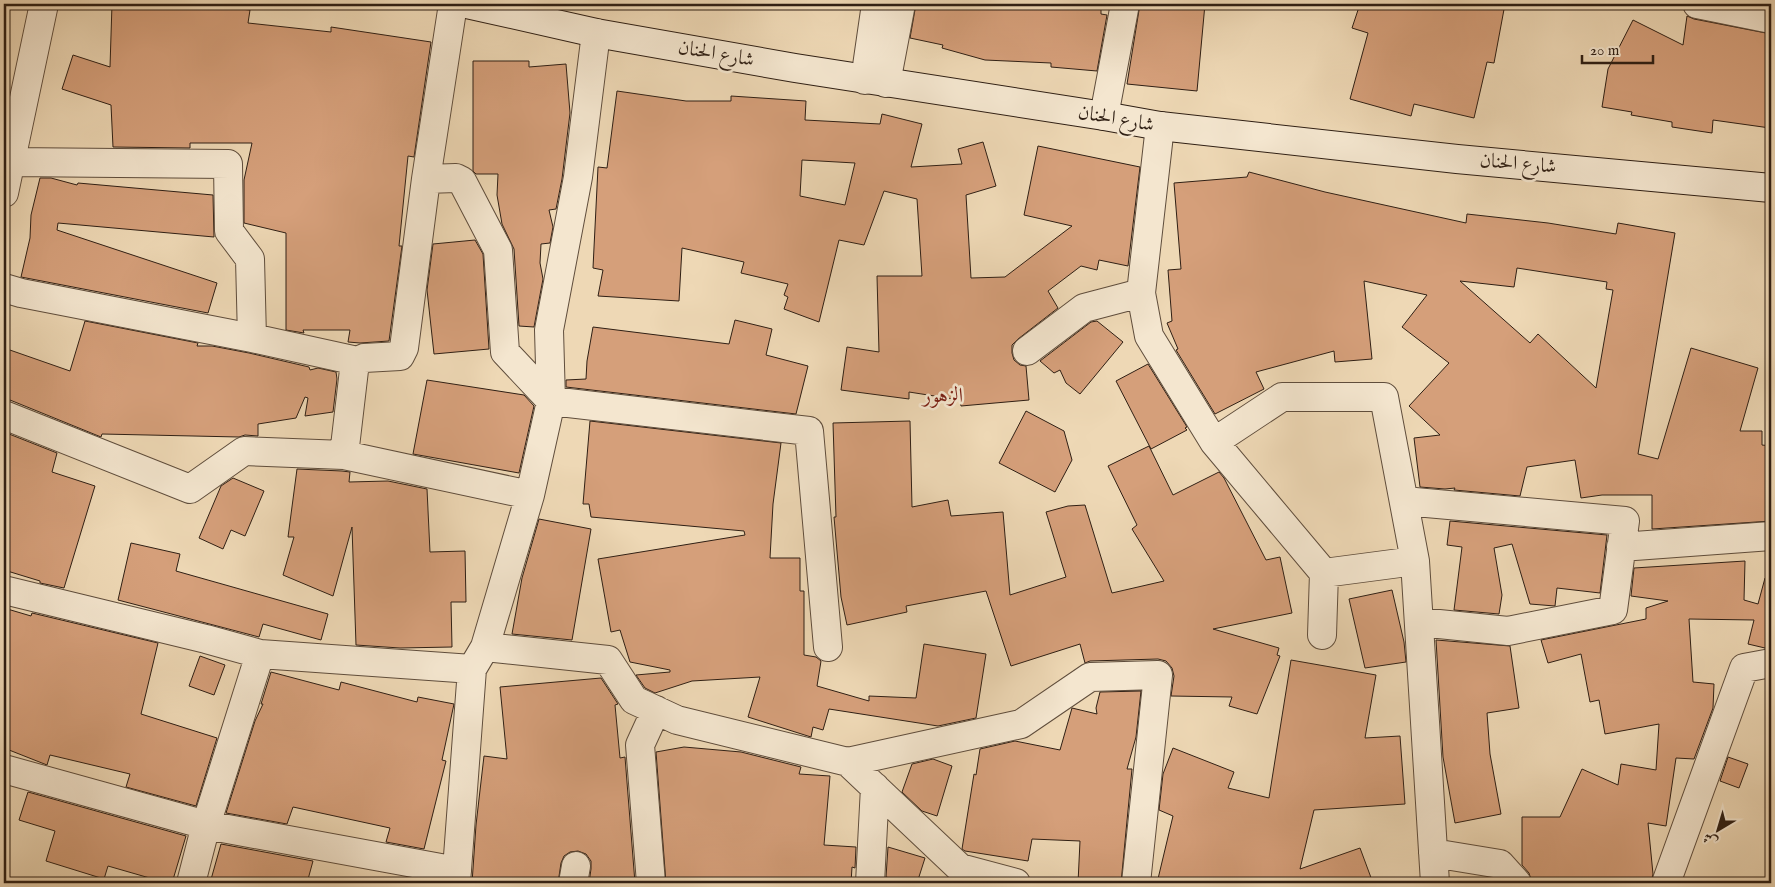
<svg xmlns="http://www.w3.org/2000/svg" width="1775" height="887" font-family="'IM FELL English',Amiri,serif">
	<style>
		.building { fill: #d59f7a; stroke: #2f1f14; fill-rule: evenodd }
		.lines { fill: none; stroke-linecap: round; stroke-linejoin: round }
		.street-casing { stroke: #5f4d3c; stroke-width: 30 }
		.secondary-casing { stroke: #2f1f14; stroke-width: 30 }
		.street { stroke: #f4e6cf; stroke-width: 28 }
		.secondary { stroke: #f4e6cf; stroke-width: 28 }
		.labels { text-anchor: middle; dominant-baseline: central; stroke-width: 5; stroke-linejoin: round; paint-order: stroke }
		.street-label { font-size: 20px; fill: #2f1f14; stroke: #f4e6cf }
		.neighbourhood-label { font-size: 21px; fill: #7a1f14; stroke: #f4e6cf }
	</style>
	<rect width="100%" height="100%" fill="#eed8b5"/>
	<filter id="stains"><feTurbulence type="fractalNoise" baseFrequency=".004" numOctaves="4"/><feColorMatrix values="0 0 0 0 .2 0 0 0 0 .09 0 0 0 0 .02 0 0 0 .5 -.17"/></filter>
	<radialGradient id="worn" r=".72"><stop offset=".6" stop-color="#630" stop-opacity="0"/><stop offset="1" stop-color="#630" stop-opacity=".3"/></radialGradient>
	<!-- building -->
	<path class="building" d="M 112,4 L 191,4 L 250,10 L 248,23 L 331,32 L 331,27 L 431,42 L 414,157 L 408,156 L 399,246 L 402,246 L 389,341 L 360,343 L 348,342 L 350,330 L 303,330 L 304,333 L 286,330 L 286,233 L 244,223 L 244,180 L 252,143 L 190,143 L 190,148 L 113,147 L 111,105 L 62,89 L 73,55 L 110,67 Z
		M 916,4 L 1101,4 L 1101,14 L 1107,15 L 1097,71 L 1051,67 L 1051,63 L 985,60 L 942,48 L 943,45 L 910,38 Z
		M 1140,4 L 1205,4 L 1197,91 L 1127,84 Z
		M 1360,4 L 1505,4 L 1494,63 L 1487,62 L 1474,118 L 1414,104 L 1411,116 L 1350,99 L 1368,33 L 1352,28 Z
		M 1687,16 L 1694,19 L 1771,34 L 1771,117 L 1770,128 L 1713,120 L 1712,133 L 1672,127 L 1672,122 L 1631,115 L 1632,112 L 1602,107 L 1608,69 L 1633,20 L 1683,45 Z
		M 473,61 L 529,61 L 529,67 L 566,64 L 570,113 L 562,179 L 556,209 L 549,210 L 553,227 L 550,243 L 541,244 L 540,263 L 543,279 L 534,327 L 519,326 L 514,249 L 502,224 L 497,195 L 498,174 L 476,174 L 473,171 Z
		M 617,91 L 686,101 L 731,101 L 731,96 L 806,101 L 805,120 L 880,124 L 882,114 L 922,124 L 911,167 L 962,164 L 958,149 L 983,142 L 996,186 L 966,195 L 971,278 L 1005,277 L 1072,226 L 1024,215 L 1038,146 L 1140,167 L 1128,266 L 1099,260 L 1097,270 L 1081,266 L 1048,291 L 1058,308 L 1018,339 L 1012,345 L 1012,353 L 1014,360 L 1020,365 L 1026,366 L 1029,400 L 961,406 L 960,400 L 909,392 L 909,399 L 841,390 L 847,347 L 879,352 L 877,276 L 922,276 L 917,199 L 884,191 L 864,245 L 839,240 L 819,322 L 784,309 L 788,297 L 784,295 L 788,284 L 741,273 L 744,262 L 682,248 L 679,301 L 598,296 L 603,270 L 593,268 L 598,167 L 607,168 ZM 802,160 L 855,163 L 845,205 L 800,196 Z
		M 1249,172 L 1325,192 L 1466,223 L 1467,214 L 1548,223 L 1616,234 L 1618,223 L 1675,233 L 1638,454 L 1658,459 L 1691,348 L 1758,368 L 1740,431 L 1762,431 L 1762,445 L 1771,446 L 1771,521 L 1652,529 L 1652,495 L 1602,495 L 1581,498 L 1575,460 L 1527,467 L 1520,496 L 1454,490 L 1455,488 L 1445,489 L 1420,487 L 1414,438 L 1440,435 L 1409,406 L 1449,363 L 1402,327 L 1427,295 L 1364,281 L 1372,359 L 1335,362 L 1334,351 L 1256,372 L 1264,389 L 1215,414 L 1176,350 L 1178,349 L 1167,323 L 1172,321 L 1168,270 L 1181,269 L 1174,183 L 1247,177 ZM 1517,268 L 1607,282 L 1606,289 L 1613,290 L 1596,388 L 1538,334 L 1530,343 L 1460,281 L 1514,287 Z
		M 40,178 L 51,178 L 77,185 L 78,183 L 213,195 L 214,237 L 58,223 L 57,230 L 217,283 L 208,313 L 21,277 L 30,238 L 31,215 Z
		M 475,240 L 483,254 L 489,349 L 434,354 L 427,290 L 433,244 Z
		M 735,320 L 772,329 L 766,355 L 808,366 L 796,414 L 566,387 L 566,380 L 586,379 L 587,361 L 593,327 L 729,344 Z
		M 85,321 L 198,343 L 197,346 L 212,346 L 249,353 L 309,367 L 310,370 L 318,368 L 336,372 L 337,379 L 333,412 L 305,416 L 308,398 L 305,397 L 296,418 L 258,424 L 258,436 L 245,435 L 239,437 L 102,434 L 101,437 L 10,400 L 4,400 L 4,359 L 7,349 L 70,371 Z
		M 1097,321 L 1123,342 L 1080,394 L 1066,383 L 1060,370 L 1054,373 L 1040,361 L 1091,322 Z
		M 1148,364 L 1187,427 L 1185,428 L 1187,430 L 1151,449 L 1116,381 Z
		M 427,380 L 524,395 L 534,406 L 519,473 L 413,454 Z
		M 1026,411 L 1064,431 L 1072,460 L 1055,492 L 999,463 Z
		M 590,421 L 781,443 L 773,504 L 770,558 L 800,558 L 800,591 L 804,591 L 804,655 L 816,657 L 821,661 L 817,686 L 869,701 L 869,696 L 916,698 L 924,644 L 986,654 L 976,718 L 938,726 L 829,709 L 823,730 L 813,727 L 811,737 L 748,717 L 760,677 L 692,681 L 655,693 L 645,688 L 636,675 L 670,672 L 670,670 L 630,662 L 620,630 L 611,632 L 598,559 L 745,535 L 744,531 L 591,517 L 589,504 L 583,504 Z
		M 910,421 L 912,507 L 948,500 L 951,516 L 1003,512 L 1010,595 L 1066,577 L 1046,512 L 1068,506 L 1085,505 L 1112,593 L 1164,581 L 1132,529 L 1137,525 L 1108,466 L 1149,446 L 1173,495 L 1219,472 L 1224,478 L 1266,560 L 1280,557 L 1292,613 L 1213,629 L 1279,648 L 1277,655 L 1280,656 L 1257,714 L 1229,706 L 1232,697 L 1171,696 L 1174,676 L 1172,668 L 1166,661 L 1158,659 L 1090,661 L 1085,663 L 1080,644 L 1011,666 L 986,591 L 906,606 L 907,612 L 847,625 L 841,597 L 834,517 L 836,517 L 833,423 Z
		M 4,432 L 57,453 L 52,472 L 95,486 L 64,588 L 40,583 L 40,581 L 4,570 Z
		M 297,469 L 342,471 L 350,472 L 349,482 L 388,481 L 427,489 L 430,552 L 465,551 L 466,602 L 451,602 L 452,647 L 400,648 L 356,645 L 352,527 L 333,596 L 283,575 L 294,537 L 288,537 Z
		M 233,478 L 264,491 L 245,536 L 231,530 L 223,549 L 199,538 L 221,486 Z
		M 539,519 L 591,529 L 572,640 L 512,634 L 522,578 Z
		M 1450,521 L 1607,535 L 1600,593 L 1557,588 L 1555,606 L 1530,604 L 1512,544 L 1494,548 L 1502,595 L 1499,614 L 1454,610 L 1462,547 L 1447,545 Z
		M 131,543 L 180,554 L 176,571 L 328,614 L 321,640 L 263,624 L 259,637 L 118,600 Z
		M 1745,561 L 1744,600 L 1758,604 L 1765,578 L 1771,579 L 1771,648 L 1765,648 L 1748,644 L 1754,620 L 1689,619 L 1693,682 L 1714,684 L 1713,708 L 1694,759 L 1676,758 L 1666,826 L 1648,823 L 1653,874 L 1651,883 L 1532,883 L 1529,873 L 1522,865 L 1522,817 L 1560,817 L 1582,769 L 1618,785 L 1621,764 L 1656,770 L 1659,724 L 1605,734 L 1599,700 L 1590,702 L 1581,654 L 1548,663 L 1541,640 L 1646,619 L 1646,608 L 1668,601 L 1631,596 L 1634,568 Z
		M 1392,590 L 1404,642 L 1406,662 L 1365,668 L 1349,599 Z
		M 4,608 L 31,616 L 32,613 L 158,643 L 141,714 L 217,738 L 196,806 L 126,787 L 130,774 L 50,755 L 47,765 L 4,748 Z
		M 1436,640 L 1510,646 L 1519,708 L 1487,713 L 1490,754 L 1501,814 L 1455,823 L 1443,757 Z
		M 200,656 L 225,665 L 214,695 L 189,686 Z
		M 1291,660 L 1376,675 L 1365,738 L 1400,736 L 1405,804 L 1314,810 L 1300,869 L 1360,848 L 1373,883 L 1157,883 L 1173,816 L 1159,810 L 1163,774 L 1173,748 L 1234,772 L 1228,788 L 1269,798 Z
		M 271,672 L 339,690 L 341,682 L 417,702 L 418,697 L 454,704 L 442,760 L 446,761 L 424,849 L 386,842 L 390,828 L 293,807 L 287,824 L 226,813 L 255,721 L 263,704 L 261,704 Z
		M 601,678 L 618,704 L 615,705 L 620,758 L 625,757 L 635,883 L 589,883 L 591,869 L 591,861 L 586,854 L 578,851 L 570,852 L 564,856 L 561,863 L 558,883 L 472,883 L 476,825 L 484,756 L 507,759 L 500,687 Z
		M 1141,691 L 1136,737 L 1127,769 L 1132,769 L 1121,883 L 1078,883 L 1080,841 L 1032,839 L 1028,861 L 965,851 L 962,849 L 974,774 L 976,775 L 980,749 L 1015,741 L 1060,750 L 1072,708 L 1097,714 L 1096,708 L 1100,692 Z
		M 684,747 L 741,752 L 801,767 L 799,774 L 830,776 L 824,845 L 856,847 L 855,868 L 852,867 L 851,883 L 666,883 L 656,752 Z
		M 1728,757 L 1748,764 L 1739,788 L 1720,781 Z
		M 933,759 L 952,766 L 937,816 L 922,811 L 902,792 L 912,764 Z
		M 28,792 L 186,836 L 172,883 L 167,883 L 108,866 L 104,879 L 46,861 L 55,831 L 19,820 Z
		M 221,844 L 313,861 L 307,883 L 210,883 Z
		M 888,847 L 925,858 L 917,883 L 907,883 L 886,877 Z"/>
	<g class="lines">
		<!-- street casing -->
		<g class="street-casing">
			<path id="street" d="M 453,4 L 426,179 L 456,178 L 462,181 L 498,250 L 505,352 L 551,401 L 809,431 L 828,647
				M 1697,4 L 1771,19
				M 865,80 L 876,4
				M 886,83 L 901,4
				M 1104,116 L 1125,4
				M 1160,126 L 1141,293 L 1149,336 L 1214,442 L 1324,573 L 1322,635
				M 10,162 L 228,164 L 229,231 L 250,259 L 252,338
				M 4,193 L 44,4
				M 4,288 L 21,293 L 252,338 L 357,361
				M 1027,351 L 1084,308 L 1141,293
				M 4,415 L 190,489 L 244,451 L 344,455 L 354,370 L 357,361 L 364,358 L 400,356 L 404,348 L 426,179
				M 1214,442 L 1282,397 L 1384,397 L 1415,561 L 1435,883
				M 344,455 L 530,495
				M 1404,501 L 1625,521 L 1613,610 L 1508,631 L 1419,622
				M 1621,547 L 1771,536
				M 1324,573 L 1415,561
				M 4,590 L 206,639 L 260,654 L 472,669
				M 485,647 L 608,660 L 634,700 L 677,720 L 848,762 L 1021,724 L 1090,677 L 1158,675 L 1136,883
				M 848,762 L 960,868 L 1016,883
				M 4,769 L 206,825 L 457,871
				M 1433,853 L 1500,864 L 1517,883
				M 191,883 L 206,825 L 260,654
				M 456,883 L 472,669 L 485,647 L 530,495 L 551,401 L 549,330 L 578,177 L 596,33
				M 573,883 L 576,866
				M 651,883 L 640,745 L 656,710
				M 870,883 L 875,787
				M 1666,883 L 1744,668 L 1771,663"/>
		</g>
		<!-- secondary casing -->
		<g class="secondary-casing">
			<path id="secondary" d="M 467,4 L 596,33 L 795,68 L 1104,116 L 1160,126 L 1457,159 L 1771,188"/>
		</g>
		<!-- street -->
		<use href="#street" class="street"/>
		<!-- secondary -->
		<use href="#secondary" class="secondary"/>
	</g>
	<g class="labels">
		<!-- street labels -->
		<g class="street-label">
			<text transform="translate(716 54) rotate(10)">شارع الحنان</text>
			<text transform="translate(1116 119) rotate(10)">شارع الحنان</text>
			<text transform="translate(1518 164) rotate(5)">شارع الحنان</text>
		</g>
		<!-- neighbourhood labels -->
		<g class="neighbourhood-label">
			<text x="943" y="396">الزهور</text>
		</g>
	</g>
	<!-- margin -->
	<rect width="1775" height="887" fill="none" stroke="#eed8b5" stroke-width="20"/>
	<rect x="5" y="5" width="1765" height="877" fill="none" stroke="#2f1f14" stroke-width="2.5"/>
	<rect x="10" y="10" width="1755" height="867" fill="none" stroke="#2f1f14"/>
	<!-- north arrow -->
	<g transform="translate(1718 830) rotate(218)" stroke="#f4e6cf" stroke-width="4" paint-order="stroke">
	<path d="M0-4L9 19L0 12L-9 19Z" fill="#2f1f14"/>
	<text y="-8" font-size="14" font-weight="bold" text-anchor="middle" fill="#2f1f14">ش</text>
	</g>
	<!-- scale -->
	<path d="M1582 55v8h71v-8" fill="none" stroke="#2f1f14" stroke-width="2.5"/>
	<text x="1590" y="55" font-size="15" fill="#2f1f14" stroke="#f4e6cf" stroke-width="4" paint-order="stroke">20 m</text>
	<rect width="100%" height="100%" filter="url(#stains)"/>
	<rect width="100%" height="100%" fill="url(#worn)"/>
</svg>
